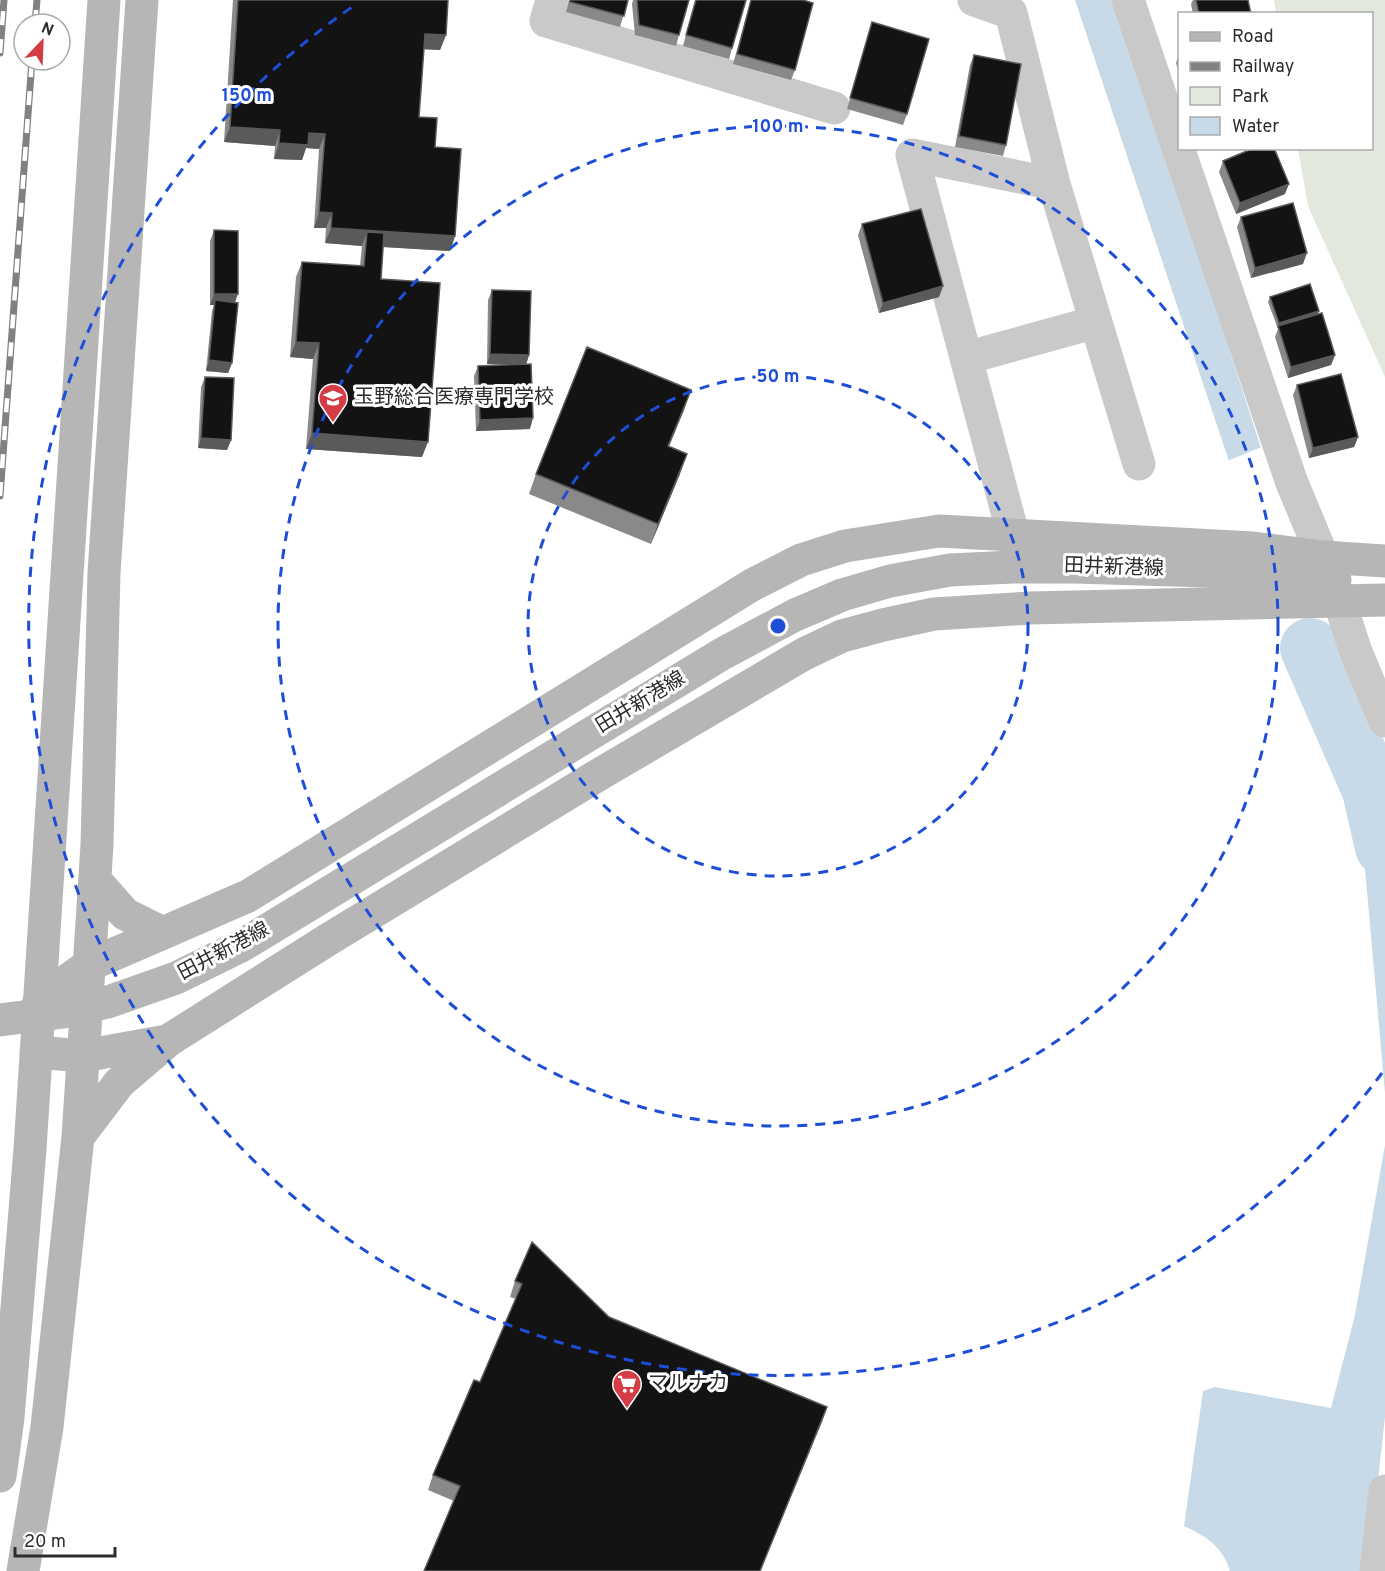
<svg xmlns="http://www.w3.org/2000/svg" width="1385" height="1571" font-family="Overpass,'Noto Sans JP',sans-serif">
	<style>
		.green { fill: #e2e8db }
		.water { fill: #c8dae7 }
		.pier { fill: #fff }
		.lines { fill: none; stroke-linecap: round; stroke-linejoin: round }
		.river { stroke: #c8dae7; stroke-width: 60 }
		.street { stroke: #c9c9c9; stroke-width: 33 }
		.secondary { stroke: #b6b6b6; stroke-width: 33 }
		.rail-casing { stroke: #818181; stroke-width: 7 }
		.rail { stroke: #fff; stroke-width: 4.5; stroke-dasharray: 14; stroke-linecap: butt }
		.secondary-bridge { stroke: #b6b6b6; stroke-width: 33 }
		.wall { fill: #898989 }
		.shaded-wall { fill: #5a5a5a }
		.building { fill: #131313; stroke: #5a5a5a; stroke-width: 1.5 }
		.ring { fill: none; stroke: #1d4ed8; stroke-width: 3; stroke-dasharray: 10 8 }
		.labels { text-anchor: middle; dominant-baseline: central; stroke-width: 6; stroke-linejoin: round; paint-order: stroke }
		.poi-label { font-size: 20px; fill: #2c2c2c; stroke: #fff; text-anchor: start }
		.street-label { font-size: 20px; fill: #2c2c2c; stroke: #fff }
		.centre { fill: #1d4ed8; stroke: #fff; stroke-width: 3 }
		.ring-label { font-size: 18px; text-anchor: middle; font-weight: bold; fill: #1d4ed8; stroke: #fff; stroke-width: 6; stroke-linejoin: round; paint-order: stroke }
	</style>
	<rect width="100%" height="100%" fill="#fff"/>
	<!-- green -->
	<path class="green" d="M 1274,0 L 1385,0 L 1385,377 L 1308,206 L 1298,149 L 1372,148 L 1372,14 L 1276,13 Z"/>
	<!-- water -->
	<path class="water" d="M 1075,0 L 1117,0 L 1260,445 L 1340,645 L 1342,652 L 1339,654 L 1340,658 L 1306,669 L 1304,663 L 1297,665 Z
		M 1356,669 L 1385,743 L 1385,1093 L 1361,824 L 1353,799 L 1328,745 L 1307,689 Z
		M 1385,1145 L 1385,1417 L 1368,1571 L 1230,1571 C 1223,1547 1206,1536 1184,1526 L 1203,1391 L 1215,1387 L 1331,1408 L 1355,1315 Z"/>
	<!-- pier -->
	<path class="pier" d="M 1264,446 L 1343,646 L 1286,640 L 1225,462 Z"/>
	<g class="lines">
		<!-- river -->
		<path class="river" d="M 1310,648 L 1372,790 L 1385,847"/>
		<!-- street -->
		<path class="street" d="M 552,0 L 546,21 L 834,108
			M 974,0 L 1011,13 L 1054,184
			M 1128,0 L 1292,483 L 1332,579 L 1356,652 L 1385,721
			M 966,358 L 1096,322
			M 1013,534 L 912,155 L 1054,184 L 1139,464
			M 1376,1571 L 1385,1491"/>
		<!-- secondary -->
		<path class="secondary" d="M 534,768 L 722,654 L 795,615 L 842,595 L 890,581 L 950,570 L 1013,567 L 1074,567 L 1239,572 L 1335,580
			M 95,880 L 125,914 L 163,933 L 248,896 L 752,585 L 801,560 L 845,546 L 939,531 L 1253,548 L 1323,557 L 1385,561
			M 39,1001 L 89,965 L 163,933
			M 36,1052 L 83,1056 L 167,1041
			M 78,1137 L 119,1083 L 169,1040 L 329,939 L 605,771 L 804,654 L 842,636 L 883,625 L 934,614 L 1030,608 L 1385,600
			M 0,1476 L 8,1418 L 30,1149 L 104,0
			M 23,1571 L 47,1427 L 78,1137 L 97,845 L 104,573 L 142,0"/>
		<!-- rail casing -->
		<g class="rail-casing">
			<path id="rail" d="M 35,24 L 37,0
				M 0,53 L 4,0
				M 0,496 L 32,60"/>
		</g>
		<!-- rail -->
		<use href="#rail" class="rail"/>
		<!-- secondary-bridge -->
		<path class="secondary-bridge" d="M 0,1020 L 64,1012 L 108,1002 L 176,978 L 241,946 L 534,768"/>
	</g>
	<!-- wall -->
	<path class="wall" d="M 233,0 L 448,0 L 446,35 L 440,50 L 424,49 L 419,117 L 435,147 L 455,236 L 450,251 L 383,247 L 381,279 L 422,457 L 306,449 L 313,359 L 290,357 L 296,277 L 302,262 L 360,266 L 362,246 L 325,243 L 326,228 L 314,228 L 319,149 L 306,148 L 302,160 L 274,159 L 275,146 L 224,142 Z
		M 569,0 L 628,0 L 620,27 L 566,12 Z
		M 633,0 L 689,0 L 679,35 L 676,46 L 635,35 L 632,4 Z
		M 695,0 L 746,0 L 729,59 L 683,46 Z
		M 751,0 L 803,0 L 795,70 L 791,80 L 733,64 Z
		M 1193,0 L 1248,0 L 1251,14 L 1193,14 L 1191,4 Z
		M 872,22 L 907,114 L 903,125 L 847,109 Z
		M 1179,54 L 1179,74 L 1176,63 Z
		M 974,55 L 1006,145 L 1003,156 L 955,147 L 970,65 Z
		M 1223,161 L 1285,194 L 1236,214 L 1219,172 Z
		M 1241,217 L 1303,264 L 1251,278 L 1237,227 Z
		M 862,224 L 943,286 L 939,297 L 879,313 L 858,235 Z
		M 214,230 L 235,302 L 232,363 L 228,373 L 206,371 L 212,311 L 214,305 L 210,305 L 210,241 Z
		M 492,290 L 529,355 L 526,364 L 530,429 L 476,431 L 474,376 L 478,366 L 509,365 L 487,364 L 488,300 Z
		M 1270,297 L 1317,314 L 1335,355 L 1331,365 L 1288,378 L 1275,337 L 1278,329 L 1268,302 Z
		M 205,377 L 231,440 L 227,450 L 198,448 L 201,387 Z
		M 1297,385 L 1358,437 L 1354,447 L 1309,458 L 1293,395 Z
		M 684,410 L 669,447 L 680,474 L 651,544 L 529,494 L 536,474 Z
		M 515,1281 L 609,1317 L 822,1422 L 454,1501 L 428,1490 L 433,1475 L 480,1382 L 516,1299 L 510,1297 Z"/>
	<!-- shaded-wall -->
	<path class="shaded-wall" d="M 425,34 L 446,35 L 440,50 L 419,49 Z
		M 230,127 L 280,130 L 275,146 L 224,142 Z
		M 309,133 L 325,134 L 319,149 L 306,148 L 302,160 L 274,159 L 279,143 Z
		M 1289,184 L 1285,194 L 1236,214 L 1240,203 Z
		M 319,212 L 332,213 L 326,228 L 314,228 Z
		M 331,228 L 455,236 L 450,251 L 366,246 L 367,232 L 362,246 L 325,243 Z
		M 1307,253 L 1303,264 L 1251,278 L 1255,268 Z
		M 943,286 L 939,297 L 879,313 L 883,303 Z
		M 214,294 L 238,294 L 234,305 L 215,300 L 214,305 L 210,305 Z
		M 1319,311 L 1317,317 L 1278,326 L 1277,329 L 1279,323 Z
		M 296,342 L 319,343 L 313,359 L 290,357 Z
		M 490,354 L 529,355 L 526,365 L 487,364 Z
		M 1335,355 L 1331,365 L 1288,378 L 1291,367 Z
		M 209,360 L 232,363 L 228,373 L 206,371 Z
		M 691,390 L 684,410 L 660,466 L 668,446 Z
		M 533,418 L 530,429 L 476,431 L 480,420 Z
		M 312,433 L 428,442 L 422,457 L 306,449 Z
		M 1358,437 L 1354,447 L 1309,458 L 1313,448 Z
		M 201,438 L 231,440 L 227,450 L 198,448 Z
		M 687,454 L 680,474 L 651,544 L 658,524 Z
		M 827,1407 L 822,1422 L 760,1571 Z"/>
	<!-- building -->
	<path class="building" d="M 238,0 L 448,0 L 446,35 L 425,34 L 419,117 L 437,118 L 435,147 L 461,149 L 455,236 L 331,228 L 332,213 L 319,212 L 325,134 L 309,133 L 308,145 L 279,143 L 280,130 L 230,127 Z
		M 570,0 L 628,0 L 624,16 L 570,2 Z
		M 637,0 L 689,0 L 679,35 L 639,25 Z
		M 696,0 L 746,0 L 732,48 L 686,35 Z
		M 751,0 L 803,0 L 813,3 L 795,70 L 737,54 Z
		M 1196,0 L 1248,0 L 1251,14 L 1199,14 Z
		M 872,22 L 929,39 L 907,114 L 850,98 Z
		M 974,55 L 1021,64 L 1006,145 L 959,136 Z
		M 1254,148 L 1274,148 L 1289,184 L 1240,203 L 1223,161 Z
		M 1293,203 L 1307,253 L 1255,268 L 1241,217 Z
		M 921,209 L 943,286 L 883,303 L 862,224 Z
		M 214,230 L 238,231 L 238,294 L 214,294 Z
		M 367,232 L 384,233 L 381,279 L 440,283 L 428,442 L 312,433 L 319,343 L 296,342 L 302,262 L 364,266 Z
		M 1310,284 L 1319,311 L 1279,323 L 1270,297 Z
		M 492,290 L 531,291 L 529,355 L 490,354 Z
		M 215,300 L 238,303 L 232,363 L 209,360 Z
		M 1322,313 L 1335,355 L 1291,367 L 1278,326 Z
		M 587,347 L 691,390 L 668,446 L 687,454 L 658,524 L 536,474 Z
		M 531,364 L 533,418 L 480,420 L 478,366 Z
		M 1341,374 L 1358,437 L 1313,448 L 1297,385 Z
		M 205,377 L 234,378 L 231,440 L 201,438 Z
		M 532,1242 L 609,1317 L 827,1407 L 760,1571 L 424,1571 L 460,1486 L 433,1475 L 474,1380 L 480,1382 L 522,1284 L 515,1281 Z"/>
	<!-- distance rings -->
	<g class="ring">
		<circle cx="778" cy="626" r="250"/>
		<circle cx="778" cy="626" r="500"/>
		<path d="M1382 1073A751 751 0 1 1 358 3"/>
	</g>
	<!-- icons -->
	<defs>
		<g id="university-pin" transform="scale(1.5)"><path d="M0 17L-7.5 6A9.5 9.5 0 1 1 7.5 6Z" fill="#d43d45" stroke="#fff"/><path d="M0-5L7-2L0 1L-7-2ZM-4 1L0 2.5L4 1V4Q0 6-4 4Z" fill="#fff"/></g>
		<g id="supermarket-pin" transform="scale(1.5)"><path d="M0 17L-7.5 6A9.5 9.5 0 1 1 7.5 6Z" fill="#d43d45" stroke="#fff"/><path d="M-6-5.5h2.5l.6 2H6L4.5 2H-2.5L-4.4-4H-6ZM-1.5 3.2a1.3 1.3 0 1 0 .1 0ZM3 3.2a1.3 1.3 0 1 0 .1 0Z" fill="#fff"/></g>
	</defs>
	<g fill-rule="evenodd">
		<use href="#university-pin" x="333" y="398"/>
		<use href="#supermarket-pin" x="627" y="1384"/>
	</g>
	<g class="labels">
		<!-- poi labels -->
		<g class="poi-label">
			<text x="354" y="398">玉野総合医療専門学校</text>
			<text x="648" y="1384">マルナカ</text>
		</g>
		<!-- street labels -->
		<g class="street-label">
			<text transform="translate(1114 568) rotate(2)">田井新港線</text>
			<text transform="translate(641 703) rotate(-31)">田井新港線</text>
			<text transform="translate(224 952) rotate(-28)">田井新港線</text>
		</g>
	</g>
	<circle cx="778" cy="626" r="9" class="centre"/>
	<g class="ring-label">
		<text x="247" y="101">150 m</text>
		<text x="778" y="132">100 m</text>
		<text x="778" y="382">50 m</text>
	</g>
	<!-- legend -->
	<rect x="1178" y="12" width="195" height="138" fill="#ffffff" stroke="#ababab" stroke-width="1.5"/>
	<rect x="1190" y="32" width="30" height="9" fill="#b6b6b6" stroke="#ababab" stroke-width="1.5"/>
	<text x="1232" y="42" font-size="18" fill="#2c2c2c">Road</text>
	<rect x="1190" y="62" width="30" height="9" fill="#818181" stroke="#ababab" stroke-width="1.5"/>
	<text x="1232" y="72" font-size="18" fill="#2c2c2c">Railway</text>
	<rect x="1190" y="87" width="30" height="18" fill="#e2e8db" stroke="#ababab" stroke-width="1.5"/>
	<text x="1232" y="102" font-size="18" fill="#2c2c2c">Park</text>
	<rect x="1190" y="117" width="30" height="18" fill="#c8dae7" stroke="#ababab" stroke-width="1.5"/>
	<text x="1232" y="132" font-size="18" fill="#2c2c2c">Water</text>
	<!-- north arrow -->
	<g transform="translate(42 42) rotate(23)"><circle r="28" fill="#ffffff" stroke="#ababab" stroke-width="1.5"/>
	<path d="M0-4.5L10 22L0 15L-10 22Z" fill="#d43d45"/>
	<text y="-9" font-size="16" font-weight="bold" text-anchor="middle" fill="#2c2c2c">N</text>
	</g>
	<!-- scale -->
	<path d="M15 1547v9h100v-9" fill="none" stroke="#2c2c2c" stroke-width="3"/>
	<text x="24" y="1547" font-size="18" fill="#2c2c2c" stroke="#ffffff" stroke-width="4.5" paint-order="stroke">20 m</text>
</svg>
